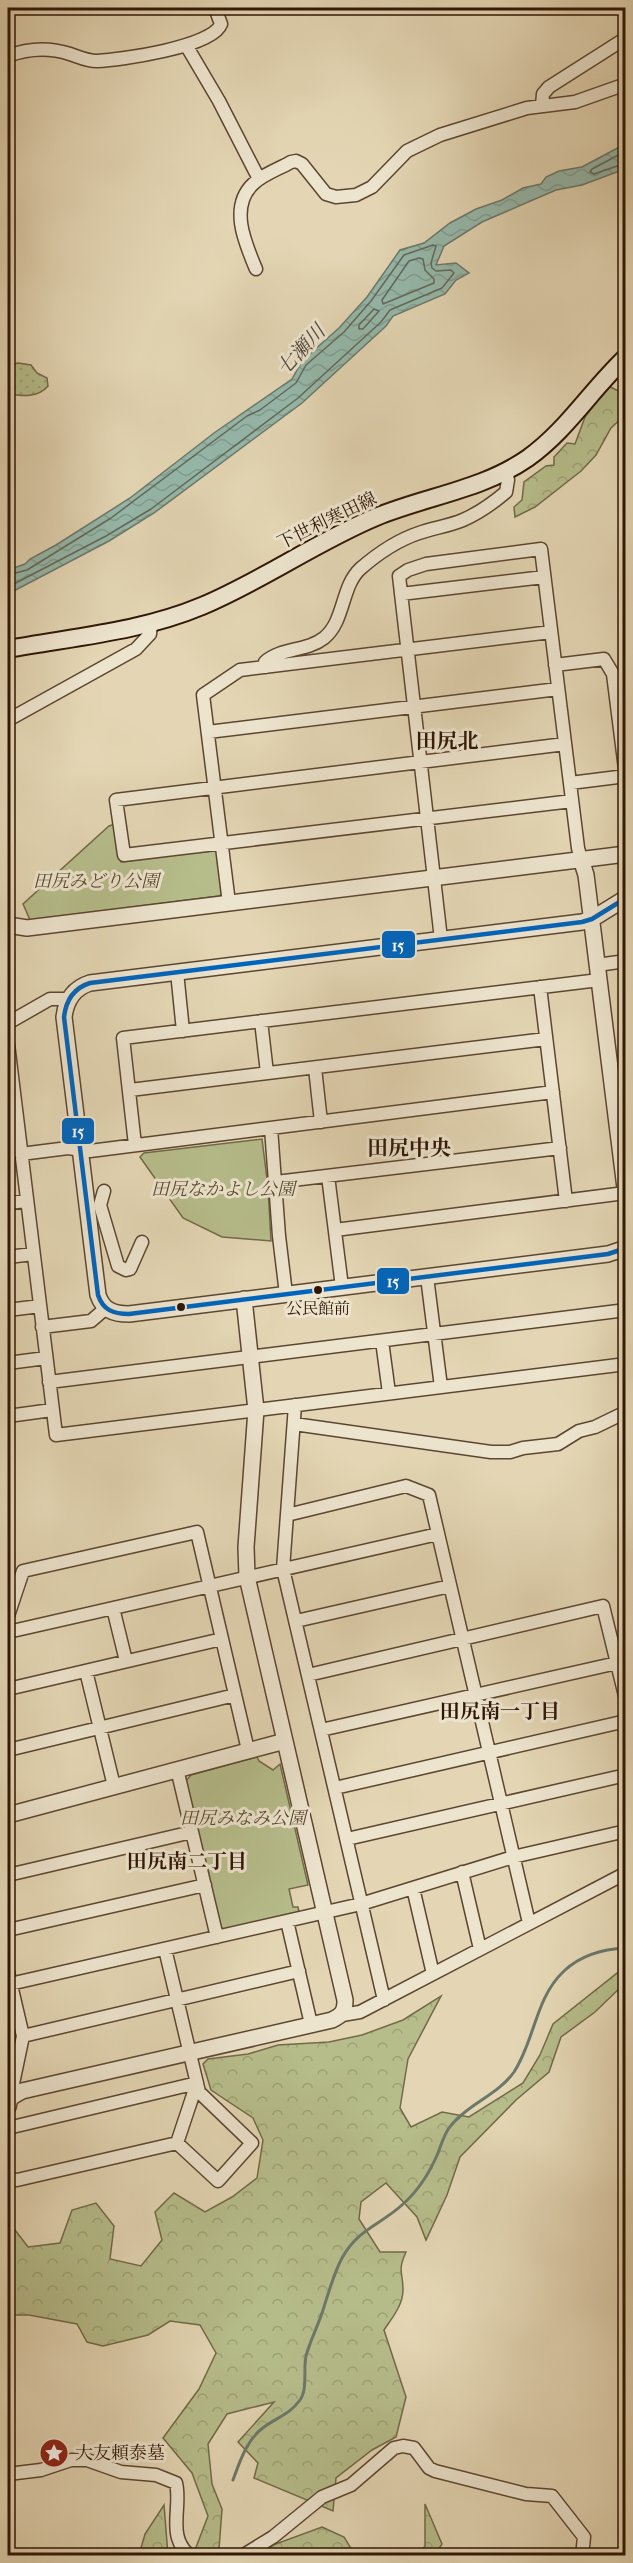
<svg xmlns="http://www.w3.org/2000/svg" width="633" height="2563" font-family="'IM FELL French Canon','Noto Serif JP',serif">
	<style>
		.grass { fill: url(#grass-dots); stroke: #726a48; stroke-width: 1.5 }
		.forest { fill: url(#forest-crowns); stroke: #726a48; stroke-width: 1.5 }
		.park { fill: #b6bd8b; stroke: #726a48; stroke-width: 1.5 }
		.water { fill: url(#water-waves); stroke: #6c786a; stroke-width: 1.5 }
		.lines { fill: none; stroke-linecap: round; stroke-linejoin: round }
		.shore { stroke: #626859; stroke-width: 1.5 }
		.stream { stroke: #6c786a; stroke-width: 3 }
		.minor-casing { stroke: #5c4632; stroke-width: 15 }
		.tertiary-casing { stroke: #5c4632; stroke-width: 18 }
		.secondary-casing { stroke: #2f1606; stroke-width: 20 }
		.minor { stroke: #ede4ce; stroke-width: 12 }
		.tertiary { stroke: #ede4ce; stroke-width: 15 }
		.secondary { stroke: #ede4ce; stroke-width: 16 }
		.bus-1-casing { stroke: #ede4ce; stroke-width: 9 }
		.bus-1 { stroke: #0065bd; stroke-width: 4.5 }
		.bus-dot { fill: #2f1606; stroke: #ede4ce; stroke-width: 2 }
		.labels { text-anchor: middle; dominant-baseline: central; stroke-width: 6; stroke-linejoin: round; paint-order: stroke }
		.bus-label { font-size: 16px; fill: #2f1606; stroke: #ede4ce }
		.street-label { font-size: 18px; fill: #2f1606; stroke: #ede4ce }
		.park-label { font-size: 18px; font-style: italic; fill: #58482e; stroke: #ede4ce }
		.poi-label { font-size: 18px; fill: #2f1606; stroke: #ede4ce; text-anchor: start }
		.water-label { font-size: 20px; font-style: italic; fill: #4e4738; stroke: #ede4ce }
		.neighbourhood-label { font-size: 20px; font-weight: bold; fill: #2f1606; stroke: #ede4ce }
		.quarter-label { font-size: 21px; font-weight: bold; fill: #2f1606; stroke: #ede4ce }
		.line-badge { stroke: #ede4ce; stroke-width: 2 }
		.badge-label { font-size: 16px; text-anchor: middle; font-weight: bold; fill: #fff }
	</style>
	<defs>
		<pattern id="grass-dots" width="8" height="8" patternUnits="userSpaceOnUse" patternTransform="scale(1.5)"><rect width="8" height="8" fill="#b6bd8b"/><path d="M2 2h.1M6 6h.1" fill="none" stroke="#9da276" stroke-width="1.8" stroke-linecap="round"/></pattern>
		<pattern id="forest-crowns" width="20" height="18" patternUnits="userSpaceOnUse" patternTransform="scale(1.5)"><rect width="20" height="18" fill="#b6bd8b"/><path d="M2 6a3 3 0 1 1 6 0M12 15a3 3 0 1 1 6 0" fill="none" stroke="#9da276"/></pattern>
		<pattern id="water-waves" width="16" height="10" patternUnits="userSpaceOnUse" patternTransform="scale(1.5)"><rect width="16" height="10" fill="#95b9ac"/><path d="M0 5q4-4 8 0t8 0" fill="none" stroke="#819e92"/></pattern>
	</defs>
	<rect width="100%" height="100%" fill="#e4d6b4"/>
	<filter id="stains"><feTurbulence type="fractalNoise" baseFrequency=".00333" numOctaves="4"/><feColorMatrix values="0 0 0 0 .2 0 0 0 0 .09 0 0 0 0 .02 0 0 0 .5 -.17"/></filter>
	<radialGradient id="worn" r=".72"><stop offset=".6" stop-color="#630" stop-opacity="0"/><stop offset="1" stop-color="#630" stop-opacity=".3"/></radialGradient>
	<!-- grass -->
	<path class="grass" d="M 18,363 L 31,365 L 37,373 L 47,378 L 48,386 C 38,398 22,396 8,394 L 8,365 Z"/>
	<!-- forest -->
	<path class="forest" d="M 608,386 L 625,394 L 625,415 L 611,428 L 596,455 L 581,471 L 535,507 L 515,517 L 514,507 L 522,500 L 524,482 L 546,466 L 554,465 L 554,457 L 567,443 L 575,444 L 585,417 Z
		M 621,1970 L 625,1972 L 625,1983 L 595,2012 L 561,2037 L 549,2072 L 516,2100 L 460,2157 L 447,2195 L 426,2240 L 417,2217 L 386,2183 L 361,2202 L 359,2219 L 380,2252 L 406,2252 C 397,2272 403,2271 403,2290 C 403,2305 392,2318 384,2330 L 406,2397 L 396,2437 L 372,2450 L 336,2478 L 333,2511 L 254,2478 L 258,2463 L 238,2442 L 274,2402 L 227,2414 L 208,2444 L 212,2484 L 222,2509 L 219,2549 L 195,2550 L 208,2516 L 192,2473 L 163,2438 L 199,2389 L 216,2353 L 200,2325 L 170,2321 L 148,2335 L 103,2346 L 87,2342 L 77,2324 L 29,2315 L 8,2315 L 8,2216 L 9,2222 L 28,2247 L 60,2243 L 72,2210 L 96,2203 L 114,2226 L 110,2259 L 141,2266 L 162,2240 L 155,2212 L 174,2193 L 205,2212 L 232,2197 L 257,2178 L 263,2140 L 253,2118 L 211,2090 L 203,2064 L 208,2059 L 248,2054 L 278,2045 L 329,2042 L 362,2035 L 403,2020 L 441,1996 L 408,2059 L 400,2108 L 411,2127 L 442,2112 L 469,2117 L 523,2083 L 540,2055 L 553,2024 Z
		M 425,2504 L 442,2544 L 435,2555 L 418,2555 L 425,2546 Z
		M 164,2505 L 168,2555 L 139,2555 L 145,2534 Z
		M 322,2527 L 344,2537 L 355,2555 L 256,2555 L 273,2545 Z"/>
	<!-- park -->
	<path class="park" d="M 115,824 L 121,862 L 215,850 L 218,852 L 223,891 L 220,896 L 30,920 L 23,904 L 109,826 Z
		M 262,1139 L 268,1187 L 271,1241 L 222,1237 L 183,1218 L 140,1157 L 144,1153 Z
		M 257,1757 L 259,1761 L 273,1770 L 280,1764 L 308,1885 L 289,1889 L 293,1907 L 298,1907 L 299,1912 L 225,1930 L 219,1926 L 185,1782 L 191,1775 Z"/>
	<!-- water -->
	<path class="water" d="M 625,144 L 625,169 L 582,185 L 556,190 L 482,222 L 444,246 L 436,265 L 456,263 L 469,273 L 456,280 L 445,294 L 393,316 L 386,326 L 302,403 L 154,513 L 109,541 L 8,594 L 8,570 L 25,564 L 30,559 L 56,545 L 130,498 L 214,433 L 292,379 L 302,361 L 339,328 L 367,297 L 400,250 L 424,243 L 450,223 L 476,209 L 502,200 L 523,188 L 541,184 L 546,177 L 559,171 L 582,167 Z"/>
	<g class="lines">
		<!-- shore -->
		<path class="shore" d="M 626,151 L 592,169 L 590,172 L 594,174 L 626,163
			M 419,258 L 423,259 L 425,270 L 434,279 L 434,283 L 383,304 L 382,300 L 409,261 Z
			M 374,309 L 379,311 L 363,329 L 359,329 L 359,325 Z
			M 8,575 L 27,570 L 111,518 L 247,416 L 260,410 L 296,383 L 306,365 L 344,332 L 371,301 L 404,255 L 433,245 L 436,246 L 431,263 L 432,268 L 436,271 L 451,270 L 454,273 L 442,288 L 390,310 L 381,322 L 298,398 L 151,509 L 106,536 L 8,587"/>
		<!-- stream -->
		<path class="stream" d="M 233,2480 C 240,2461 247,2439 264,2427 C 278,2417 290,2414 300,2400 C 308,2389 303,2369 306,2356 C 310,2341 317,2328 322,2313 C 328,2295 333,2275 342,2258 C 358,2229 380,2225 402,2205 C 418,2191 430,2172 438,2153 C 441,2145 444,2135 449,2128 C 466,2105 498,2095 514,2072 C 535,2040 535,1998 564,1971 C 581,1955 602,1949 626,1948"/>
		<!-- minor casing -->
		<g class="minor-casing">
			<path id="minor" d="M 186,45 L 219,101 L 259,179
				M 8,56 C 29,48 48,47 70,54 C 79,57 87,61 97,61 C 120,60 213,47 221,24 L 215,8
				M 542,105 L 543,94 L 549,87 L 626,38
				M 256,269 C 245,243 229,207 253,184 C 263,174 279,169 291,162 L 296,161 L 302,164 L 326,194 L 336,197 L 356,195 L 372,187 L 407,151 L 440,135 L 527,108 L 575,102 L 626,84
				M 401,594 L 544,577
				M 555,665 L 604,659 L 613,674 L 626,777
				M 266,667 L 265,662 C 282,647 306,652 324,638 C 345,621 341,587 360,569 C 376,555 398,540 419,533 C 433,528 449,526 463,520 C 479,513 493,503 506,492 L 508,480 L 506,471
				M 8,720 L 136,649 L 150,634 L 151,624
				M 208,732 L 558,689
				M 565,744 L 116,800 L 124,855 L 572,801
				M 570,783 L 626,776
				M 229,903 L 203,695 L 240,670 L 551,632
				M 441,939 L 399,576 L 408,570 L 426,564 L 541,549 L 578,848 L 581,859
				M 597,965 L 626,961
				M 177,972 L 183,1031
				M 540,987 L 566,1201
				M 261,1021 L 267,1073
				M 8,1023 L 50,999 L 69,999
				M 8,1044 L 56,1435 L 626,1364
				M 315,1068 L 321,1122
				M 130,1090 L 546,1039
				M 271,1128 L 279,1236 L 286,1294
				M 135,1145 L 123,1038 L 599,980
				M 21,1154 L 68,1148 L 90,1151 L 553,1092
				M 328,1176 L 342,1287
				M 276,1182 L 560,1148
				M 104,1191 L 100,1205 L 118,1266 L 126,1270 L 130,1269 L 142,1242
				M 8,1203 L 27,1201
				M 335,1230 L 625,1193
				M 8,1257 L 33,1254
				M 427,1277 L 441,1387
				M 8,1310 L 40,1306
				M 42,1327 L 91,1321 L 106,1308
				M 382,1341 L 389,1393
				M 8,1363 L 46,1358
				M 49,1382 L 626,1310
				M 295,1405 L 283,1569 L 384,2000
				M 8,1416 L 52,1410
				M 294,1424 L 491,1452 L 510,1452 L 523,1448 L 558,1444 L 579,1431 L 595,1427 L 626,1412
				M 287,1515 L 406,1486 L 429,1495 L 529,1923
				M 113,1608 L 126,1661
				M 8,1616 L 23,1571 L 197,1532 L 248,1750
				M 296,1621 L 450,1586
				M 8,1632 L 438,1534
				M 86,1671 L 114,1786
				M 308,1675 L 603,1606 L 626,1700
				M 8,1689 L 222,1639
				M 321,1730 L 617,1663
				M 8,1750 L 235,1695
				M 177,1769 L 217,1937
				M 335,1788 L 626,1721
				M 347,1839 L 626,1775
				M 462,1872 L 480,1949
				M 8,1875 L 192,1832
				M 413,1888 L 433,1974
				M 287,1921 L 311,2024
				M 8,1930 L 205,1885
				M 8,1972 L 23,2036 L 10,2098
				M 10,1984 L 361,1904 L 513,1857 L 626,1831
				M 342,2015 L 360,2012 L 626,1873
				M 23,2036 L 299,1971
				M 8,2128 L 197,2083
				M 177,2143 L 197,2083
				M 8,2179 L 17,2180 L 177,2143 L 218,2181 L 252,2143 L 199,2092 L 165,1949
				M 8,2474 L 41,2470 L 71,2460 L 87,2460 L 121,2472 L 156,2475 L 176,2483 C 182,2508 166,2536 190,2556
				M 242,2556 L 273,2537 L 322,2497 L 351,2485 L 394,2448 L 403,2446 L 414,2448 L 429,2468 L 435,2471 L 526,2494 L 552,2496 L 584,2537 L 582,2556"/>
		</g>
		<!-- tertiary casing -->
		<g class="tertiary-casing">
			<path id="tertiary" d="M 581,859 L 586,875 L 626,1196
				M 626,898 L 592,919 L 582,922 L 90,983 C 74,988 66,1000 64,1017 L 98,1295 C 103,1310 113,1314 129,1314 L 608,1254 L 626,1248
				M 8,925 L 27,928 L 626,854
				M 8,1815 L 285,1741
				M 8,2107 L 10,2098 L 22,2091 L 332,2020 C 342,2015 345,2012 345,2000 L 247,1577 L 246,1547 L 256,1410 L 244,1299"/>
		</g>
		<!-- secondary casing -->
		<g class="secondary-casing">
			<path id="secondary" d="M 8,649 C 73,637 140,632 202,606 C 262,581 316,542 376,517 C 427,496 482,490 528,458 C 567,430 591,390 626,357"/>
		</g>
		<!-- minor -->
		<use href="#minor" class="minor"/>
		<!-- tertiary -->
		<use href="#tertiary" class="tertiary"/>
		<!-- secondary -->
		<use href="#secondary" class="secondary"/>
		<!-- bus-1 casing -->
		<g class="bus-1-casing">
			<path id="bus-1" d="M 626,898 L 592,919 L 582,922 L 90,983 C 74,988 66,1000 64,1017 L 98,1295 C 103,1310 113,1314 129,1314 L 608,1254 L 626,1248"/>
		</g>
		<!-- bus-1 -->
		<use href="#bus-1" class="bus-1"/>
	</g>
	<!-- icons -->
	<defs>
		<g id="sight-disc" transform="scale(1.5)"><circle r="9.5" fill="#8f2418" stroke="#ede4ce"/><path d="M0-6L1.8-2.2L6-1.7L2.9 1.2L3.7 5.4L0 3.3L-3.7 5.4L-2.9 1.2L-6-1.7L-1.8-2.2Z" fill="#fff"/></g>
	</defs>
	<g fill-rule="evenodd">
		<use href="#sight-disc" x="54" y="2453"/>
	</g>
	<!-- markers -->
	<g class="bus-dot">
		<circle cx="318" cy="1290" r="5"/>
		<circle cx="181" cy="1307" r="5"/>
	</g>
	<g class="labels">
		<!-- bus labels -->
		<g class="bus-label">
			<text x="318" y="1308">公民館前</text>
		</g>
		<!-- street labels -->
		<g class="street-label">
			<text transform="translate(327 521) rotate(-26)">下世利寒田線</text>
		</g>
		<!-- park labels -->
		<g class="park-label">
			<text x="96" y="881">田尻みどり公園</text>
			<text x="223" y="1189">田尻なかよし公園</text>
			<text x="243" y="1818">田尻みなみ公園</text>
		</g>
		<!-- poi labels -->
		<g class="poi-label">
			<text x="75" y="2453">大友頼泰墓</text>
		</g>
		<!-- water labels -->
		<g class="water-label">
			<text transform="translate(301 350) rotate(-47)">七瀬川</text>
		</g>
		<!-- neighbourhood labels -->
		<g class="neighbourhood-label">
			<text x="500" y="1711">田尻南一丁目</text>
			<text x="187" y="1861">田尻南二丁目</text>
		</g>
		<!-- quarter labels -->
		<g class="quarter-label">
			<text x="447" y="741">田尻北</text>
			<text x="409" y="1148">田尻中央</text>
		</g>
	</g>
	<g class="line-badge">
		<rect x="381" y="930" width="35" height="29" rx="6" fill="#0065bd"/>
		<rect x="61" y="1117" width="34" height="28" rx="6" fill="#0065bd"/>
		<rect x="376" y="1267" width="34" height="28" rx="6" fill="#0065bd"/>
	</g>
	<g class="badge-label">
		<text x="398" y="951">15</text>
		<text x="78" y="1137">15</text>
		<text x="393" y="1287">15</text>
	</g>
	<!-- margin -->
	<rect width="633" height="2563" fill="none" stroke="#e4d6b4" stroke-width="30"/>
	<rect x="9" y="9" width="615" height="2545" fill="none" stroke="#2f1606" stroke-width="3"/>
	<rect x="15" y="15" width="603" height="2533" fill="none" stroke="#2f1606" stroke-width="1.5"/>
	<rect width="100%" height="100%" filter="url(#stains)"/>
	<rect width="100%" height="100%" fill="url(#worn)"/>
</svg>
